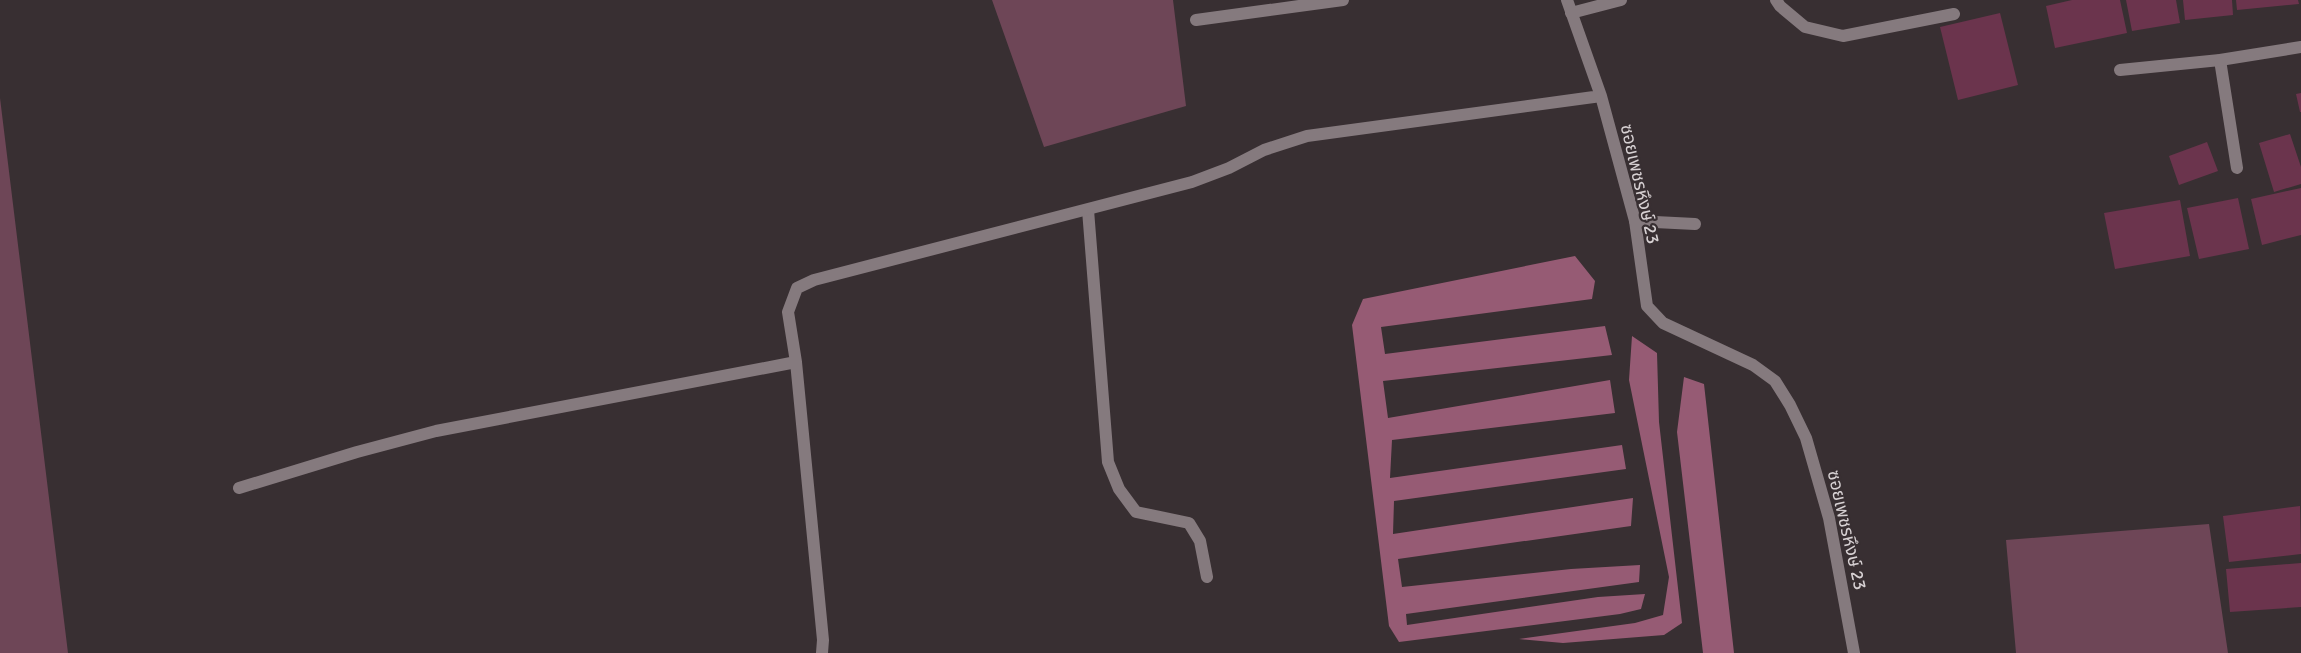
<svg xmlns="http://www.w3.org/2000/svg" width="2301" height="653" font-family="Signika,'Noto Sans Thai',sans-serif">
	<style>
		.green { fill: #6e4657 }
		.water { fill: #965b74 }
		.building { fill: #6b344d }
		.lines { fill: none; stroke-linecap: round; stroke-linejoin: round }
		.service { stroke: #857a7e; stroke-width: 12 }
		.minor { stroke: #857a7e; stroke-width: 12 }
		.labels { text-anchor: middle; dominant-baseline: central; stroke-width: 4.5; stroke-linejoin: round; paint-order: stroke }
		.street-label { font-size: 18px; fill: #d7d1d3; stroke: #382f32 }
	</style>
	<rect width="100%" height="100%" fill="#382f32"/>
	<!-- green -->
	<path class="green" d="M 992,0 L 1173,0 L 1186,106 L 1044,147 Z
		M 0,98 L 68,653 L 0,653 Z
		M 2209,524 L 2228,653 L 2016,653 L 2006,540 Z"/>
	<!-- water -->
	<path class="water" d="M 1575,256 L 1595,281 L 1592,299 L 1381,327 L 1385,354 L 1605,326 L 1612,355 L 1383,381 L 1388,418 L 1610,380 L 1615,413 L 1392,440 L 1390,478 L 1622,445 L 1626,469 L 1394,501 L 1393,534 L 1633,498 L 1631,526 L 1398,559 L 1402,587 L 1571,569 L 1640,565 L 1639,582 L 1406,614 L 1407,625 L 1598,597 L 1645,594 L 1641,609 L 1620,614 L 1399,642 L 1389,626 L 1352,325 L 1363,299 Z
		M 1632,336 L 1657,353 L 1659,422 L 1682,623 L 1664,635 L 1563,643 L 1519,639 L 1635,623 L 1663,615 L 1669,577 L 1629,380 Z
		M 1684,377 L 1704,384 L 1734,653 L 1703,653 L 1677,432 Z"/>
	<!-- building -->
	<path class="building" d="M 2072,0 L 2120,0 L 2127,33 L 2055,48 L 2046,6 Z
		M 2126,0 L 2176,0 L 2180,23 L 2132,31 Z
		M 2183,0 L 2232,0 L 2233,15 L 2185,20 Z
		M 2236,0 L 2298,0 L 2299,4 L 2237,10 Z
		M 2000,13 L 2018,85 L 1958,100 L 1940,27 Z
		M 2301,93 L 2301,112 L 2300,112 L 2296,94 Z
		M 2290,134 L 2301,167 L 2301,184 L 2274,192 L 2259,143 Z
		M 2207,142 L 2218,171 L 2179,185 L 2169,156 Z
		M 2301,188 L 2301,235 L 2262,245 L 2251,199 Z
		M 2238,198 L 2249,249 L 2199,259 L 2187,208 Z
		M 2180,200 L 2190,256 L 2115,269 L 2104,213 Z
		M 2300,506 L 2301,554 L 2229,562 L 2223,516 Z
		M 2301,563 L 2301,607 L 2230,612 L 2226,569 Z"/>
	<g class="lines">
		<!-- service -->
		<path class="service" d="M 1776,0 L 1780,6 L 1805,27 L 1843,36 L 1954,14
			M 2220,60 L 2237,168
			M 1088,210 L 1108,462 L 1119,489 L 1136,512 L 1189,523 L 1200,541 L 1207,577
			M 1635,221 L 1695,224"/>
		<!-- minor -->
		<path class="minor" d="M 1567,0 L 1601,96 L 1635,221 L 1647,306 L 1663,323 L 1753,365 L 1775,381 L 1790,405 L 1806,438 L 1829,518 L 1854,653
			M 1571,13 L 1621,0
			M 1196,20 L 1343,0
			M 2120,70 L 2220,60 L 2301,47
			M 239,488 L 357,452 L 436,431 L 796,362
			M 822,653 L 823,640 L 796,362 L 788,312 L 797,288 L 814,280 L 1192,182 L 1229,168 L 1264,150 L 1307,136 L 1601,96"/>
	</g>
	<g class="labels">
		<!-- street labels -->
		<g class="street-label">
			<text transform="translate(1640 184) rotate(77)">ซอยเพชรหึงษ์ 23</text>
			<text transform="translate(1847 530) rotate(77)">ซอยเพชรหึงษ์ 23</text>
		</g>
	</g>
</svg>
